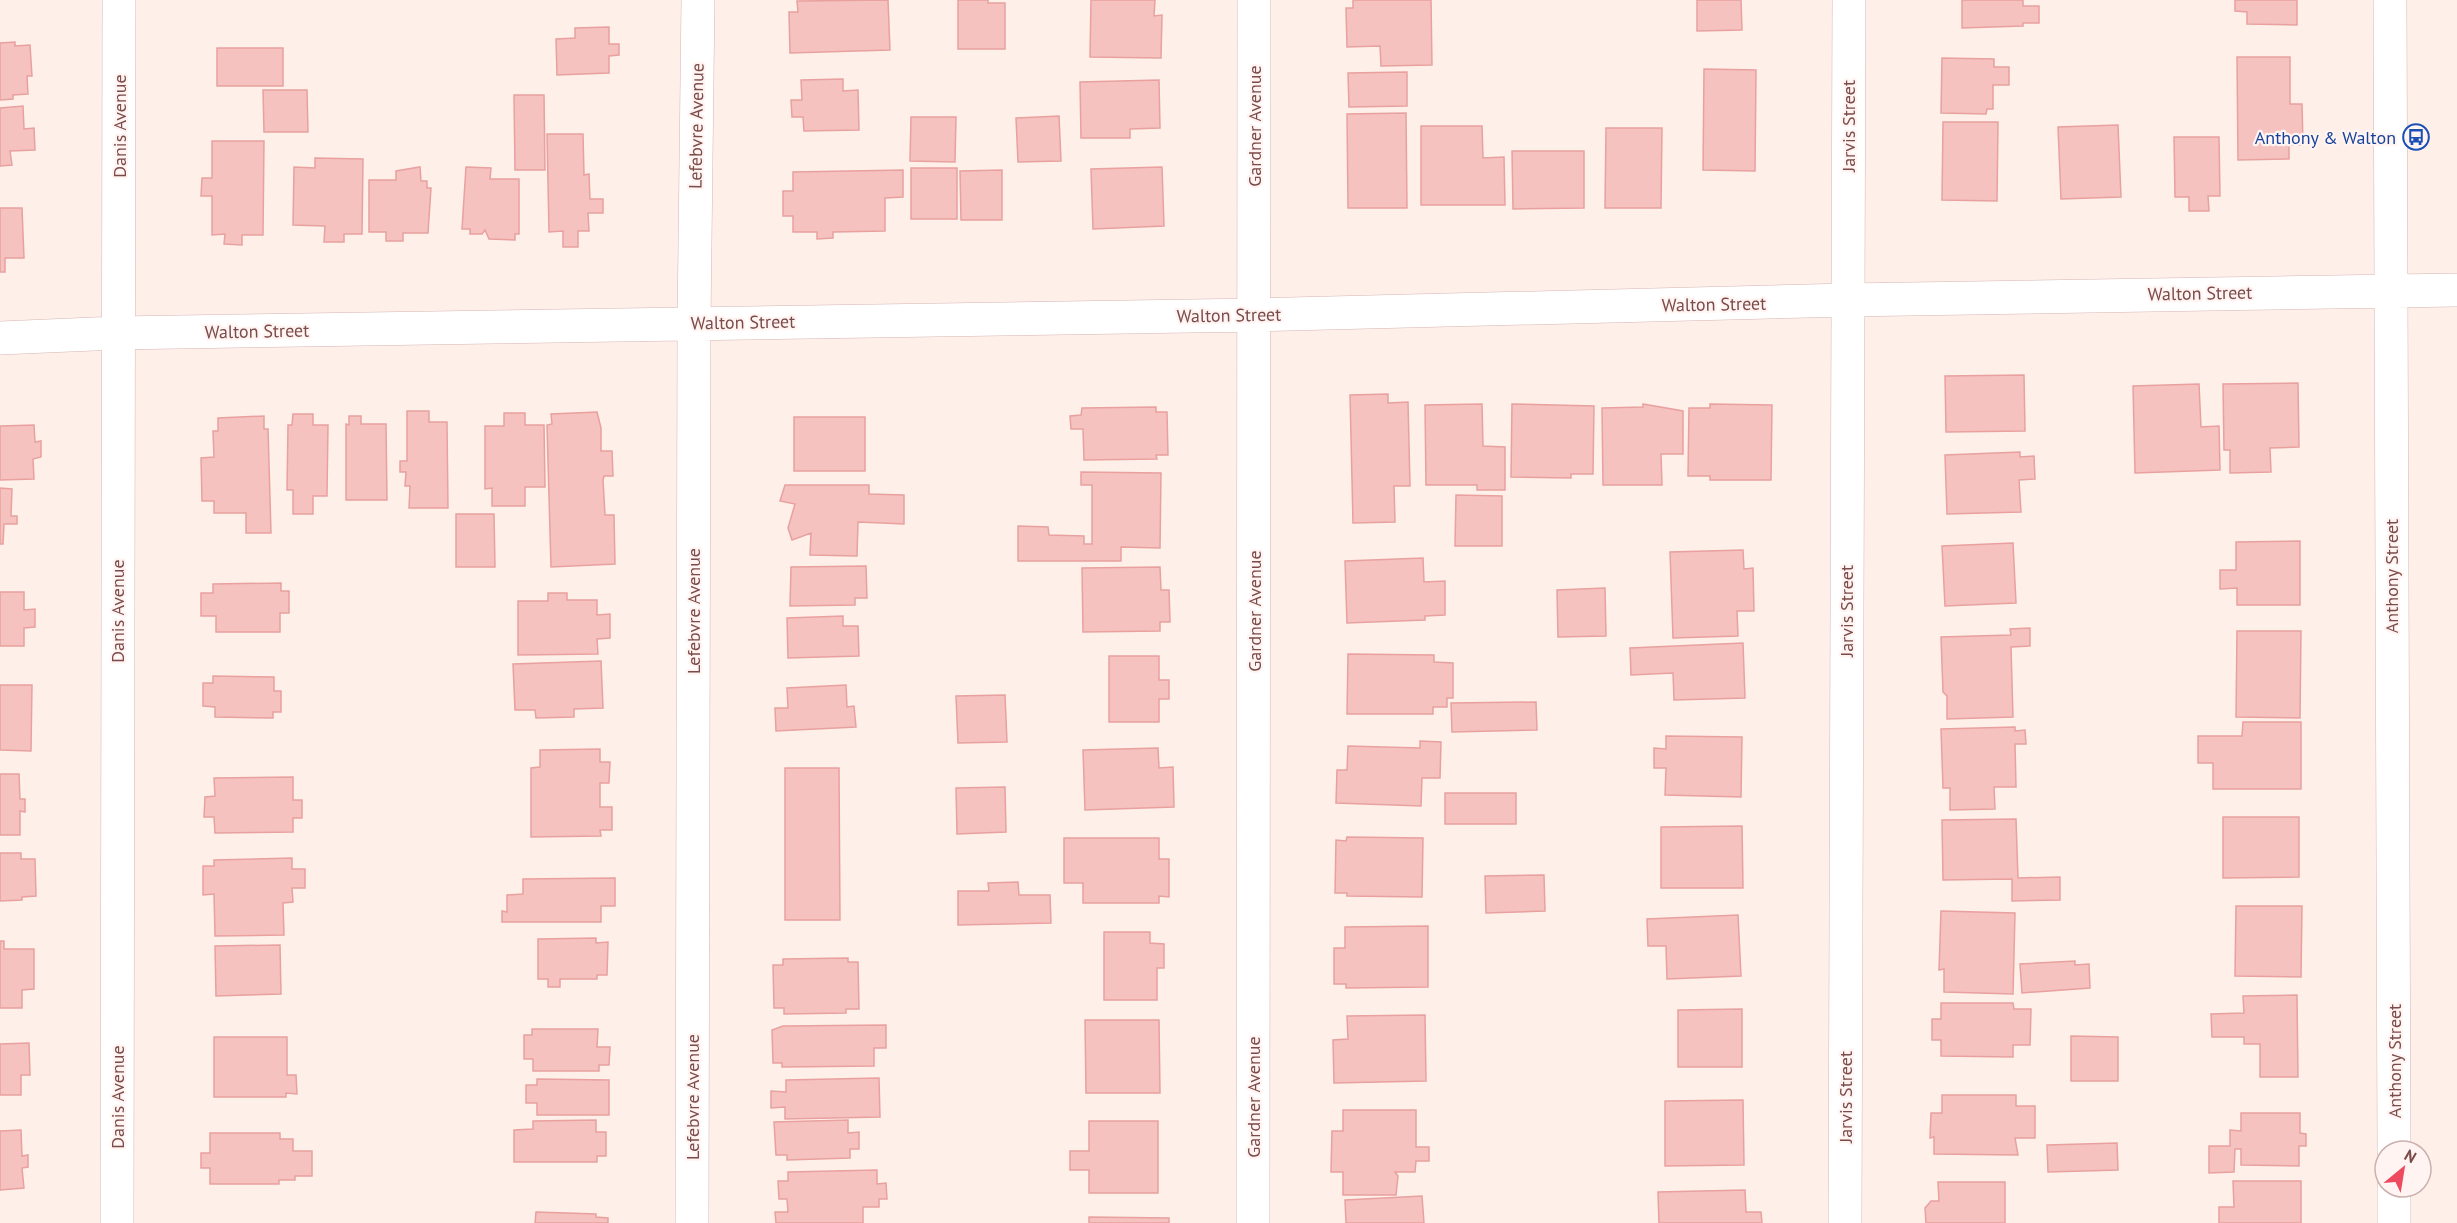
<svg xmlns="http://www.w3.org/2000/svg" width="2457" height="1223" font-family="'PT Sans',sans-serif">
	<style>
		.building { fill: #f5c2bf; stroke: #e8a19f; stroke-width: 1.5 }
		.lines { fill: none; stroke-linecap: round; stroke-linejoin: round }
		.minor-casing { stroke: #d6b6b3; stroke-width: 34 }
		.minor { stroke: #fff; stroke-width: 33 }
		.labels { text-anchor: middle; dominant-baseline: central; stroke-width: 4.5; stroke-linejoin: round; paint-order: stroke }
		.street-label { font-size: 18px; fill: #7a4b4a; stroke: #fff4f1 }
		.transit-label { font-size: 18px; fill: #164399; stroke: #fff4f1; text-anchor: end }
	</style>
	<rect width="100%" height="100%" fill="#feefe9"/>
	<!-- building -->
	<path class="building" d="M 888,0 L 890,50 L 790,53 L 789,12 L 798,12 L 797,1 Z
		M 958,0 L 988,0 L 988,3 L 1005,3 L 1005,49 L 958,49 Z
		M 1091,0 L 1155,0 L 1154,16 L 1162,15 L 1161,58 L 1090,57 Z
		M 1353,0 L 1431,0 L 1432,65 L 1381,66 L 1380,46 L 1347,47 L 1346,8 L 1353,8 Z
		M 1697,0 L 1741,0 L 1742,30 L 1697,31 Z
		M 1962,0 L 2023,0 L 2023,6 L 2039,6 L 2039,23 L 2023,23 L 2023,26 L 1962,28 Z
		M 2235,0 L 2297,0 L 2297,25 L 2247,24 L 2247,12 L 2235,11 Z
		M 609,27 L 609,44 L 619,44 L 619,55 L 609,56 L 609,73 L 557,75 L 556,39 L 575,38 L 575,28 Z
		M 15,42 L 15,46 L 30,45 L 32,76 L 27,76 L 28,94 L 13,95 L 13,99 L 0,100 L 0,43 Z
		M 217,48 L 283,48 L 283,86 L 217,86 Z
		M 2237,57 L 2290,57 L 2290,104 L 2302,104 L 2303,145 L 2289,145 L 2289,159 L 2238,160 Z
		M 1942,58 L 1994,59 L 1994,67 L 2009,67 L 2009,85 L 1993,85 L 1993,109 L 1987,109 L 1986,114 L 1941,113 Z
		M 1704,69 L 1756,70 L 1755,171 L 1703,170 Z
		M 1407,72 L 1407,106 L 1349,107 L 1348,73 Z
		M 843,79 L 843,91 L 858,90 L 859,130 L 804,131 L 803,117 L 792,117 L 791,100 L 802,100 L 801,80 Z
		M 1159,80 L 1160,128 L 1130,129 L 1130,138 L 1081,138 L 1080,82 Z
		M 263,90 L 307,90 L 308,132 L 264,132 Z
		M 514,95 L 544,95 L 545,170 L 515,170 Z
		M 23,106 L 24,129 L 34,128 L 35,150 L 10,151 L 12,165 L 0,166 L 0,108 Z
		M 1406,113 L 1407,208 L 1348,208 L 1347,114 Z
		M 1059,116 L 1061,161 L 1018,162 L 1016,118 Z
		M 911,117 L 956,117 L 955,162 L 910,161 Z
		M 1943,122 L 1998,122 L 1997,201 L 1942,200 Z
		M 2118,125 L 2121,197 L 2061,199 L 2058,127 Z
		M 1421,126 L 1482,126 L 1483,158 L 1504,157 L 1505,205 L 1421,205 Z
		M 1606,128 L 1662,128 L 1661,208 L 1605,208 Z
		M 547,134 L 583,134 L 584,175 L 589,174 L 590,199 L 603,199 L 603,213 L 588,213 L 589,231 L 578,231 L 578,247 L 563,247 L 563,231 L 549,232 Z
		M 2174,137 L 2219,137 L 2220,196 L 2208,196 L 2209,211 L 2189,211 L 2189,197 L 2175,197 Z
		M 212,141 L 264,141 L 263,235 L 242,235 L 242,245 L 224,244 L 225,234 L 212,235 L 212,196 L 201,196 L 202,178 L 212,178 Z
		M 1512,151 L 1584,151 L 1584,208 L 1513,209 Z
		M 315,158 L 363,159 L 362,234 L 344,234 L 344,242 L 324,242 L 325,226 L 293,225 L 294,167 L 315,168 Z
		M 420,167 L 421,181 L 427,181 L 427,188 L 431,188 L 428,233 L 403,233 L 403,241 L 386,241 L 386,232 L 369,232 L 369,180 L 396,180 L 396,171 Z
		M 466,167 L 491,168 L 490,179 L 519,179 L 519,234 L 515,234 L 515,240 L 489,239 L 485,230 L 482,234 L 470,234 L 470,229 L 462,229 Z
		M 1162,167 L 1164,226 L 1093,229 L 1091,169 Z
		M 911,168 L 957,168 L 957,219 L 911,219 Z
		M 903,170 L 903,197 L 885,198 L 885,231 L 833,232 L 833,238 L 817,239 L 817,232 L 793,232 L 793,216 L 783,216 L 783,191 L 793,191 L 793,172 Z
		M 1002,170 L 1002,220 L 961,220 L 960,171 Z
		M 0,208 L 22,208 L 24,258 L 5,258 L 5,272 L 0,272 Z
		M 2024,375 L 2025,431 L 1946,432 L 1945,376 Z
		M 2298,383 L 2299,447 L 2270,448 L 2271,472 L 2230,473 L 2230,450 L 2224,450 L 2223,384 Z
		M 2199,384 L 2201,427 L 2219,426 L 2220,470 L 2135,473 L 2133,386 Z
		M 1388,394 L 1388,403 L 1408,402 L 1410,486 L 1394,486 L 1395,522 L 1353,523 L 1350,395 Z
		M 1482,404 L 1483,446 L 1505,447 L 1505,490 L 1477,490 L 1477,485 L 1426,485 L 1425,405 Z
		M 1512,404 L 1594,406 L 1593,474 L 1571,474 L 1571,478 L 1511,477 Z
		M 1643,404 L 1683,411 L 1683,454 L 1661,454 L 1662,485 L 1603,485 L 1602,408 L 1643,407 Z
		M 1710,404 L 1772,405 L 1771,480 L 1710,480 L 1710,476 L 1688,476 L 1689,408 L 1710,408 Z
		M 1156,407 L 1156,412 L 1167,412 L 1168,455 L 1156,455 L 1157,459 L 1084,460 L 1083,429 L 1071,429 L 1070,416 L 1081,415 L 1082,408 Z
		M 407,411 L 429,411 L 429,422 L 447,422 L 448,508 L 409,508 L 410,486 L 405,486 L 406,472 L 400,472 L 400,461 L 407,461 Z
		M 597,412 L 601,428 L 601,451 L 612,451 L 613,476 L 604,476 L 603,480 L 605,515 L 614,515 L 615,564 L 551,567 L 547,425 L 552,424 L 551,414 Z
		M 504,413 L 525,413 L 525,425 L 544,425 L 545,487 L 525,487 L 525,506 L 492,506 L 492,488 L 485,489 L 485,426 L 504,426 Z
		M 293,414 L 313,414 L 313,425 L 328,425 L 327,496 L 313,496 L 313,514 L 293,514 L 293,490 L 287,490 L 288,425 L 292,425 Z
		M 264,416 L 264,429 L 268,429 L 271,533 L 246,533 L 246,513 L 214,513 L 214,501 L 202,501 L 201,458 L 214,457 L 213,431 L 218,431 L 218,418 Z
		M 349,416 L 361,416 L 361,424 L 386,424 L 387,500 L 346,500 L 346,424 L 349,425 Z
		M 794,417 L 865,417 L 865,471 L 794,471 Z
		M 34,425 L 35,442 L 41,441 L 41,457 L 33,459 L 34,479 L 0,480 L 0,426 Z
		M 2020,452 L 2020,457 L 2034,456 L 2035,479 L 2019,480 L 2021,512 L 1947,514 L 1945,455 Z
		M 1081,472 L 1161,473 L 1160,548 L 1121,547 L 1121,561 L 1018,561 L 1018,526 L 1048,527 L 1049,535 L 1084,536 L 1084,544 L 1092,544 L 1092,485 L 1081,485 Z
		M 785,485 L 869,485 L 869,494 L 904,495 L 904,524 L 858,522 L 857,556 L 810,555 L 811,533 L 792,540 L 788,528 L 795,504 L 780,501 Z
		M 0,488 L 12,489 L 11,516 L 17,516 L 17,524 L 4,524 L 3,544 L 0,544 Z
		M 1456,495 L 1502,496 L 1502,546 L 1455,546 Z
		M 456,514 L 494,514 L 495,567 L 456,567 Z
		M 2300,541 L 2300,605 L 2237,605 L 2237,588 L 2220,589 L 2220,570 L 2236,570 L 2236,542 Z
		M 2013,543 L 2016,603 L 1945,606 L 1942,546 Z
		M 1743,550 L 1744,569 L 1753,568 L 1754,611 L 1737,611 L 1738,636 L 1673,638 L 1670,552 Z
		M 1423,558 L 1424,582 L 1445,581 L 1445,615 L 1425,616 L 1425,620 L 1347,623 L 1345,561 Z
		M 866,566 L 867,598 L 855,598 L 855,605 L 790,606 L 791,567 Z
		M 1160,567 L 1161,590 L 1169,590 L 1170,622 L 1160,622 L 1160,631 L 1083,632 L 1082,568 Z
		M 281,583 L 281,591 L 289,591 L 289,613 L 280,613 L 280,632 L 216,632 L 216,616 L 201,616 L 201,593 L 213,593 L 213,584 Z
		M 1605,588 L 1606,636 L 1558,637 L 1557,590 Z
		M 0,592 L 24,592 L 24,610 L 35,609 L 35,627 L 24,628 L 24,646 L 0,646 Z
		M 548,593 L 567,593 L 567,600 L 597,600 L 597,615 L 610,614 L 610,638 L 597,639 L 598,654 L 518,655 L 518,601 L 548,601 Z
		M 843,616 L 843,626 L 858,626 L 859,656 L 788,658 L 787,618 Z
		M 2030,628 L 2030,646 L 2011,647 L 2013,717 L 1947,719 L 1947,696 L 1943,692 L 1941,637 L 2011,635 L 2010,629 Z
		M 2237,631 L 2301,631 L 2300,718 L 2236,717 Z
		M 1743,643 L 1745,698 L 1674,700 L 1673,673 L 1631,675 L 1630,648 Z
		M 1348,654 L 1434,655 L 1434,662 L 1453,663 L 1453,698 L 1447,698 L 1447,707 L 1433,707 L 1433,714 L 1347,714 Z
		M 1109,656 L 1159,656 L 1159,680 L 1169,680 L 1169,699 L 1159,699 L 1159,722 L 1109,722 Z
		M 601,661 L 603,708 L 574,709 L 574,717 L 536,718 L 535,710 L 515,710 L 513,664 Z
		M 213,676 L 274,677 L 274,691 L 281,691 L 281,712 L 273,712 L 273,718 L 215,717 L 215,707 L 203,706 L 203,683 L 213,683 Z
		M 0,685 L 32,685 L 31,751 L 0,750 Z
		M 846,685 L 847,707 L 854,706 L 856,727 L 776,731 L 775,708 L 788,708 L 787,688 Z
		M 1005,695 L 1007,742 L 958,743 L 956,696 Z
		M 1536,702 L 1537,730 L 1452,732 L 1451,703 Z
		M 2243,722 L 2301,722 L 2301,789 L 2213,789 L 2213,763 L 2198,763 L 2198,736 L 2242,736 Z
		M 2015,727 L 2015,731 L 2025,730 L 2026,744 L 2015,744 L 2016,787 L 1994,787 L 1995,809 L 1950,810 L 1950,788 L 1943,788 L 1941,729 Z
		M 1666,736 L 1742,737 L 1741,797 L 1665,795 L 1666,768 L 1654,768 L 1654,748 L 1666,749 Z
		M 1420,741 L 1441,742 L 1440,778 L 1422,778 L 1421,806 L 1336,803 L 1337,770 L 1347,770 L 1348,746 L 1420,748 Z
		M 1158,748 L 1159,768 L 1173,767 L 1174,807 L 1085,810 L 1083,750 Z
		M 600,749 L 600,762 L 610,762 L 609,783 L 600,783 L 600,807 L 612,807 L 612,830 L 600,830 L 601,836 L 531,837 L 531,768 L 540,767 L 540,750 Z
		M 785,768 L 839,768 L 840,920 L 785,920 Z
		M 0,774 L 19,774 L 20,799 L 25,799 L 25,812 L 20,811 L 20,835 L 0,835 Z
		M 293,777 L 293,800 L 302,800 L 302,818 L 293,818 L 293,832 L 215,833 L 214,817 L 204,817 L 205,797 L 215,796 L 214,778 Z
		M 1005,787 L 1006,832 L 957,834 L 956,788 Z
		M 1445,793 L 1516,793 L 1516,824 L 1445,824 Z
		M 2223,817 L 2299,817 L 2299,877 L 2223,878 Z
		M 2016,819 L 2018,878 L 2060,877 L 2060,900 L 2012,901 L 2012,879 L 1943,880 L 1942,820 Z
		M 1742,826 L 1743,888 L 1661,888 L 1661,827 Z
		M 1347,837 L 1423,838 L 1422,897 L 1347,896 L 1347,893 L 1335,893 L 1336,840 L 1346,841 Z
		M 1064,838 L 1159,838 L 1159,859 L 1169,859 L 1169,897 L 1159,896 L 1159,903 L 1083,903 L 1083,883 L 1064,883 Z
		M 0,853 L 21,853 L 21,859 L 35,859 L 36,896 L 22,897 L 22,900 L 0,901 Z
		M 292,858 L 292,869 L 305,869 L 305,888 L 292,888 L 293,902 L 283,903 L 284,935 L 215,936 L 214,894 L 203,895 L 203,866 L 214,866 L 214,860 Z
		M 1544,875 L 1545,911 L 1486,913 L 1485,876 Z
		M 615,878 L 615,906 L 601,906 L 601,922 L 502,922 L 502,911 L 507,912 L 507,895 L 523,894 L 523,879 Z
		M 1018,882 L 1019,895 L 1050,895 L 1051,923 L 958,925 L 958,891 L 989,891 L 988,883 Z
		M 2236,906 L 2302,906 L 2301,977 L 2235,976 Z
		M 1941,911 L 2015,913 L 2013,994 L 1944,992 L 1944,969 L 1939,970 Z
		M 1738,915 L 1741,976 L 1667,979 L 1666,946 L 1648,946 L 1647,919 Z
		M 1428,926 L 1428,987 L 1346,988 L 1346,984 L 1334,984 L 1334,948 L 1345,948 L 1345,927 Z
		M 1104,932 L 1150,932 L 1150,943 L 1164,944 L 1164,968 L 1157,968 L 1157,1000 L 1104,1000 Z
		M 596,938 L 596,943 L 608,942 L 607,975 L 597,975 L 597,979 L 560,979 L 560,987 L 548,987 L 548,979 L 538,979 L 538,939 Z
		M 0,941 L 4,941 L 4,949 L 34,949 L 34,989 L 22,990 L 22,1008 L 0,1008 Z
		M 280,945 L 281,994 L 216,996 L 215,946 Z
		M 848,958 L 848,962 L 858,962 L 859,1009 L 846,1009 L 846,1013 L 784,1014 L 784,1008 L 774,1008 L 773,965 L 783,965 L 783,959 Z
		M 2075,961 L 2075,965 L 2089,964 L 2090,988 L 2022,993 L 2020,964 Z
		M 2297,995 L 2298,1077 L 2260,1077 L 2260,1044 L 2244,1044 L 2244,1037 L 2212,1037 L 2211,1014 L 2244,1013 L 2243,996 Z
		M 1941,1003 L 2013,1003 L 2014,1009 L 2031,1009 L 2030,1045 L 2013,1045 L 2013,1057 L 1941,1056 L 1941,1040 L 1932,1040 L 1932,1019 L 1941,1019 Z
		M 1742,1009 L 1742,1067 L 1678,1067 L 1678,1010 Z
		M 1425,1015 L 1426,1081 L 1334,1083 L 1333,1040 L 1348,1039 L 1347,1016 Z
		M 1085,1020 L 1159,1020 L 1160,1093 L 1086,1093 Z
		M 886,1025 L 886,1048 L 874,1048 L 874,1066 L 782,1067 L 782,1063 L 773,1063 L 772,1030 L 783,1026 Z
		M 532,1029 L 598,1029 L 597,1047 L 610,1047 L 609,1065 L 599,1065 L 599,1071 L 533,1071 L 533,1059 L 524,1059 L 524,1035 L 532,1035 Z
		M 2071,1036 L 2118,1037 L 2118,1081 L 2071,1081 Z
		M 214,1037 L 287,1037 L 287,1075 L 296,1075 L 297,1094 L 286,1093 L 286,1097 L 214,1097 Z
		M 29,1043 L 30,1075 L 21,1075 L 21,1095 L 0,1095 L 0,1044 Z
		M 879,1078 L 880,1117 L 785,1119 L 785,1107 L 771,1108 L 771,1091 L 786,1092 L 786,1080 Z
		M 537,1079 L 609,1080 L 609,1115 L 537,1115 L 537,1103 L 526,1103 L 526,1085 L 537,1085 Z
		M 1942,1095 L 2016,1095 L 2016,1106 L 2035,1106 L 2035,1138 L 2015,1138 L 2018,1155 L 1934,1154 L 1934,1137 L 1930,1138 L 1931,1113 L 1942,1113 Z
		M 1743,1100 L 1744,1165 L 1665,1166 L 1665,1101 Z
		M 1343,1110 L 1416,1110 L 1416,1147 L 1429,1147 L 1429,1161 L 1416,1161 L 1415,1172 L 1395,1172 L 1398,1176 L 1396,1195 L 1343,1195 L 1343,1172 L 1331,1172 L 1332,1131 L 1343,1131 Z
		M 2241,1113 L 2300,1113 L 2300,1133 L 2306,1134 L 2306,1146 L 2299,1146 L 2299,1166 L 2241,1165 L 2241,1149 L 2235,1149 L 2234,1172 L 2209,1173 L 2209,1146 L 2230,1146 L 2230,1130 L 2241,1131 Z
		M 596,1120 L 596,1132 L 606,1132 L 606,1156 L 597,1156 L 597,1162 L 514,1162 L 514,1130 L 533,1129 L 533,1121 Z
		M 848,1120 L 848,1133 L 859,1132 L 859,1149 L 850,1149 L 850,1158 L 787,1160 L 787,1155 L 776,1155 L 774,1122 Z
		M 1089,1121 L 1158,1121 L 1158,1193 L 1089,1193 L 1089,1170 L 1070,1170 L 1070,1151 L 1089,1151 Z
		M 21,1130 L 22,1156 L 28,1155 L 28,1167 L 22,1168 L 24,1188 L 0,1190 L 0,1131 Z
		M 210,1133 L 280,1133 L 280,1139 L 293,1139 L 293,1151 L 312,1151 L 312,1176 L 295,1176 L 295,1180 L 279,1180 L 279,1184 L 210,1184 L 210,1168 L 201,1168 L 201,1153 L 210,1153 Z
		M 2117,1143 L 2118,1170 L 2048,1172 L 2047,1145 Z
		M 877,1170 L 877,1184 L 886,1183 L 887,1199 L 879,1199 L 879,1207 L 863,1207 L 863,1223 L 776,1223 L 775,1212 L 788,1212 L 787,1199 L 779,1199 L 778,1181 L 788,1181 L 788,1172 Z
		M 2233,1181 L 2301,1181 L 2301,1223 L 2219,1223 L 2219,1207 L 2234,1207 Z
		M 1938,1182 L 2005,1182 L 2005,1223 L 1926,1223 L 1925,1208 L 1931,1201 L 1939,1201 Z
		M 1745,1190 L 1746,1212 L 1761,1212 L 1762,1223 L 1659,1223 L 1658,1192 Z
		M 1422,1196 L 1424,1223 L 1346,1223 L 1345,1200 Z
		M 536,1212 L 596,1214 L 596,1217 L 608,1218 L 608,1223 L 535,1223 Z
		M 1089,1217 L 1169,1218 L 1169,1223 L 1089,1223 Z"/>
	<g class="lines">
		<!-- minor casing -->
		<g class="minor-casing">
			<path id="minor" d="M 2390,0 L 2394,1151
				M 0,338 L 117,333 L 1254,315 L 1847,300 L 2457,290
				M 2394,1187 L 2394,1223
				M 117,1223 L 119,0
				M 692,1223 L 694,323 L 698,0
				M 1253,1223 L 1254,0
				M 1845,1223 L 1849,0"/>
		</g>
		<!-- minor -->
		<use href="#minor" class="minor"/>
	</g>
	<!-- icons -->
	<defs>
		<g id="bus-ring" transform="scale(1.35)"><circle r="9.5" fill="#fff4f1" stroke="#1a4fb4" stroke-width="1.5"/><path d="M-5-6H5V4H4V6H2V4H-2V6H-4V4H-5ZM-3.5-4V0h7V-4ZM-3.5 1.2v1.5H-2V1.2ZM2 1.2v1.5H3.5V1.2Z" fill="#1a4fb4"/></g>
	</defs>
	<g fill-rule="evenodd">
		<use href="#bus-ring" x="2416" y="137"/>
	</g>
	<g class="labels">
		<!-- street labels -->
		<g class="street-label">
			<text transform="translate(119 126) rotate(-90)">Danis Avenue</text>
			<text transform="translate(696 126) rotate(-89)">Lefebvre Avenue</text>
			<text transform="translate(1254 126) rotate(-90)">Gardner Avenue</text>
			<text transform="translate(1848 126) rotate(-90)">Jarvis Street</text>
			<text transform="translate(2200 293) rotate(-1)">Walton Street</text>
			<text transform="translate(1714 304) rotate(-1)">Walton Street</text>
			<text transform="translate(1229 315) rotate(-1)">Walton Street</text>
			<text transform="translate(743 322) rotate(-1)">Walton Street</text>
			<text transform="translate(257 331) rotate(-1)">Walton Street</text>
			<text transform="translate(2391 576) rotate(-90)">Anthony Street</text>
			<text transform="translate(117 611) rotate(-90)">Danis Avenue</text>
			<text transform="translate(693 611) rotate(-90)">Lefebvre Avenue</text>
			<text transform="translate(1254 611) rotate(-90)">Gardner Avenue</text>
			<text transform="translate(1846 611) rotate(-90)">Jarvis Street</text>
			<text transform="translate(2394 1061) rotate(-90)">Anthony Street</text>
			<text transform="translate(117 1097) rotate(-90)">Danis Avenue</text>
			<text transform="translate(692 1097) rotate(-90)">Lefebvre Avenue</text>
			<text transform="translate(1253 1097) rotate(-90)">Gardner Avenue</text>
			<text transform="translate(1845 1097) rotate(-90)">Jarvis Street</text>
		</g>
		<!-- transit labels -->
		<g class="transit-label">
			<text x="2396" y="137">Anthony &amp; Walton</text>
		</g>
	</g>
	<!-- north arrow -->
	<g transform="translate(2403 1169) rotate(30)"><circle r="28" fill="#fff4f1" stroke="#cab0ae" stroke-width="1.5"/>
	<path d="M0-4.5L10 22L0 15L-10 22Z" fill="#ed495f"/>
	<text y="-9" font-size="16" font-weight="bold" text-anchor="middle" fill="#7a4b4a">N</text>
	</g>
</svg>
